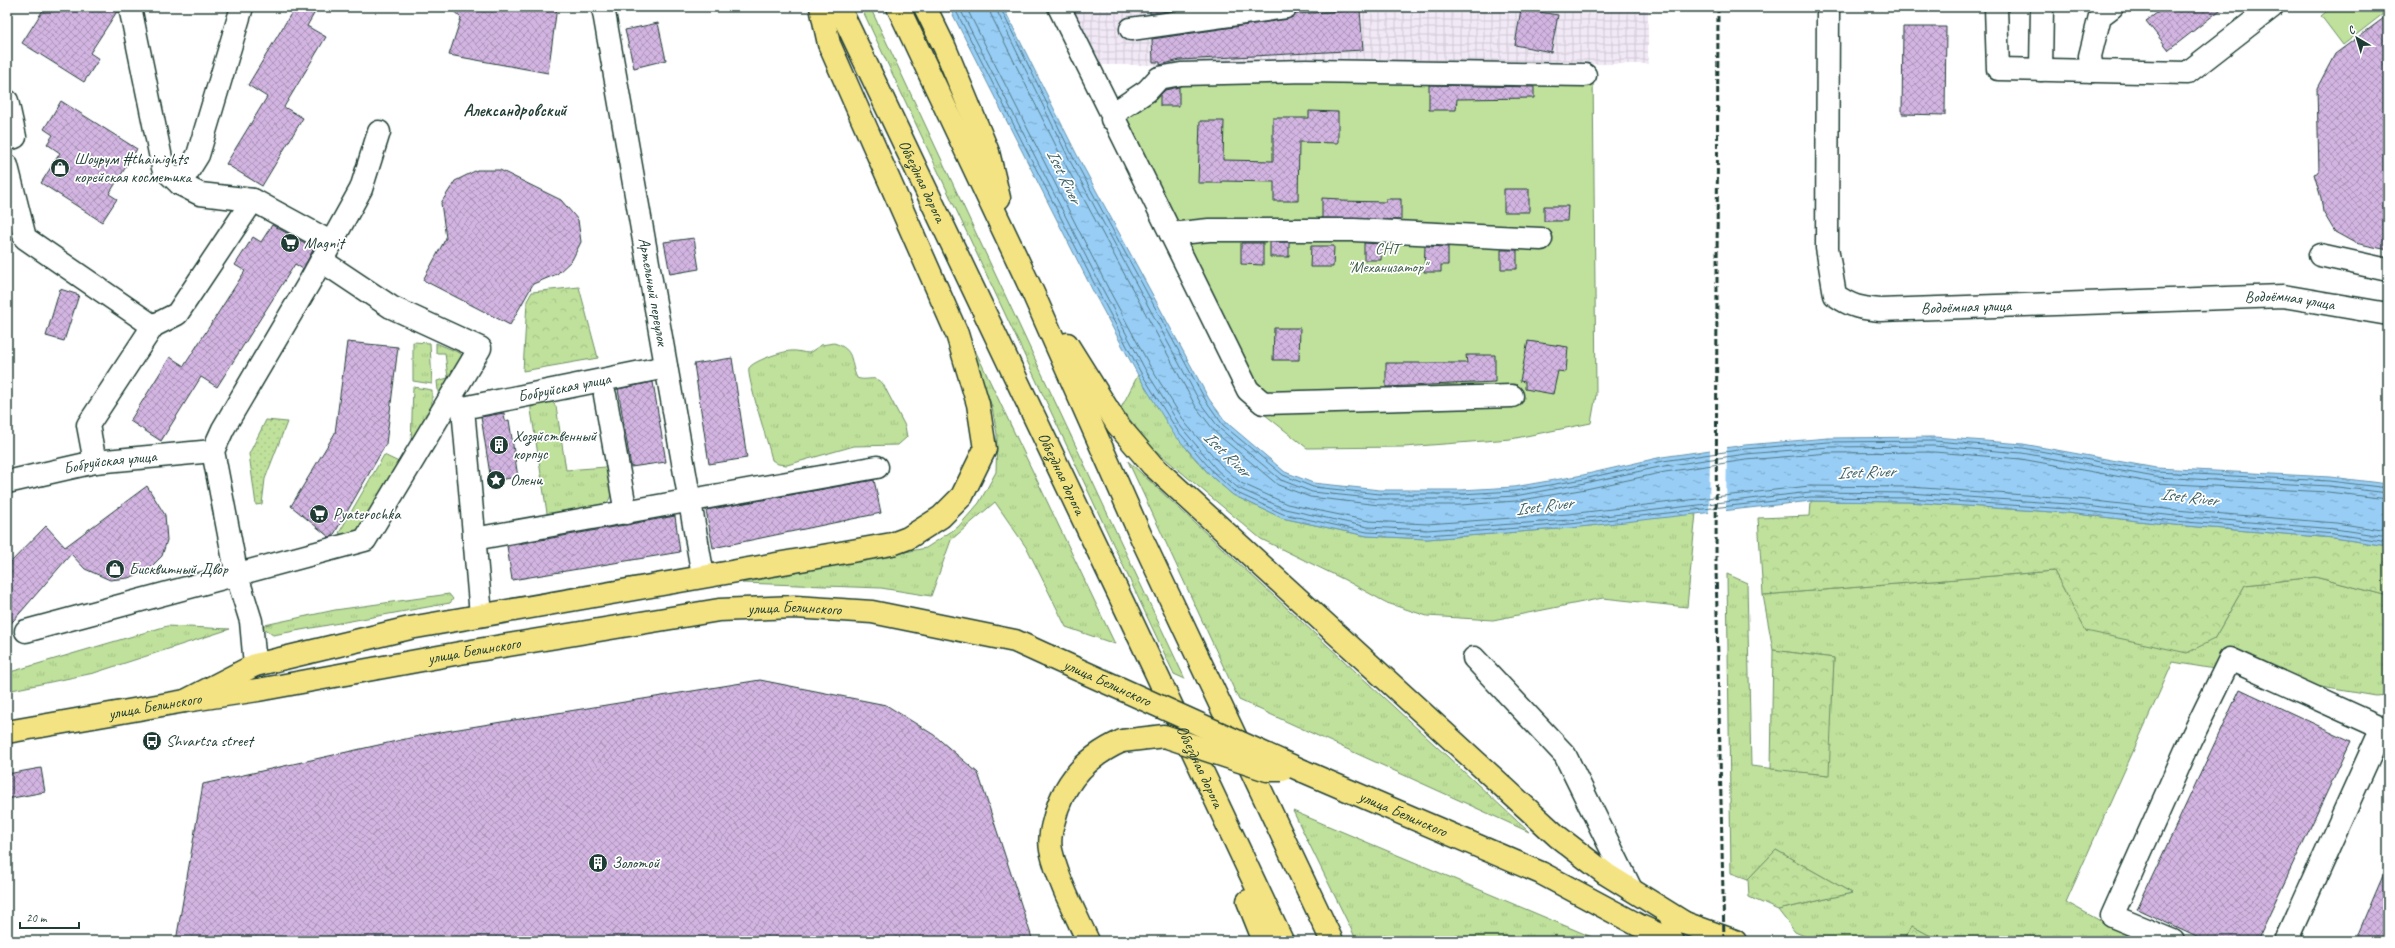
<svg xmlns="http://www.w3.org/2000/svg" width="2395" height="948" font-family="Caveat,sans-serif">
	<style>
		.industrial { fill: url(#industrial-grid) }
		.grass { fill: url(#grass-tufts); stroke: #6f8f68 }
		.forest { fill: url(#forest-crowns); stroke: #6f8f68 }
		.park { fill: url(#park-dots); stroke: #6f8f68 }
		.garden { fill: #bfe19b; stroke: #6f8f68 }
		.water { fill: url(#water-ripples); stroke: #6894a8 }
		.pier { fill: #fff }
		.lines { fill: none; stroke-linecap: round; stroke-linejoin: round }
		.shore { stroke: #4f7782; stroke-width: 1 }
		.building { fill: url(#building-cross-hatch); stroke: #1f3d34 }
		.minor-casing { stroke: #1f3d34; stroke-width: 25 }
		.major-casing { stroke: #1f3d34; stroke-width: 25 }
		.minor { stroke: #fff; stroke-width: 22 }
		.major { stroke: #f4e382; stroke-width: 22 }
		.rail { stroke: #1f3d34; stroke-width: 3; stroke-dasharray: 6 3; stroke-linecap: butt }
		.major-bridge-casing { stroke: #1f3d34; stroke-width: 25; stroke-linecap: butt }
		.major-bridge { stroke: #f4e382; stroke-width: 22 }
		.labels { text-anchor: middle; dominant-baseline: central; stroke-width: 3.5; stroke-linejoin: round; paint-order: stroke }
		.poi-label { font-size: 16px; fill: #1f3d34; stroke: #fff; text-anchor: start }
		.street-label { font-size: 16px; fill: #1f3d34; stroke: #fff }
		.park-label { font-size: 16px; fill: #3f5e49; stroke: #fff }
		.neighbourhood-label { font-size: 17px; font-weight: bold; fill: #1f3d34; stroke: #fff }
		.water-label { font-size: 17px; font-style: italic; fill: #3d6164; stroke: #fff }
	</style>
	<defs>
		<pattern id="industrial-grid" width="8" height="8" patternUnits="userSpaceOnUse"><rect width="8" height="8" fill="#f2e9f6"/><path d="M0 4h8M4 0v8" fill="none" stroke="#cfc9d4"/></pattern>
		<pattern id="grass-tufts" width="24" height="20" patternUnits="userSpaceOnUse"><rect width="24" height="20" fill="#bfe19b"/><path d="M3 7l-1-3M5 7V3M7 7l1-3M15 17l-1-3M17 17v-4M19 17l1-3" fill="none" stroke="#a4c286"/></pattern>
		<pattern id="forest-crowns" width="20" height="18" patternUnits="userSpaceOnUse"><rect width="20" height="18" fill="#bfe19b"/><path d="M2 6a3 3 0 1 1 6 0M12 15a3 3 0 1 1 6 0" fill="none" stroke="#a4c286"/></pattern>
		<pattern id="park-dots" width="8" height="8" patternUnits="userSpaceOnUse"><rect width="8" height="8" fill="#bfe19b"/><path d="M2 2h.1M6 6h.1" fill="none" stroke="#a4c286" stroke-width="1.8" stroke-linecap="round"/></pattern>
		<pattern id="water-ripples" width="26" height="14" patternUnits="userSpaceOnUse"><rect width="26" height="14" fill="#98cef6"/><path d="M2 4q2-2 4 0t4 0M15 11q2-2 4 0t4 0" fill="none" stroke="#7ba8c8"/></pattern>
		<pattern id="building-cross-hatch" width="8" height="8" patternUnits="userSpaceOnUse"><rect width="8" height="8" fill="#d3b5e2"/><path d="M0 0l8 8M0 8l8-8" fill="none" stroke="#ab94b8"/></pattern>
	</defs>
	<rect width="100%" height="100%" fill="#fff"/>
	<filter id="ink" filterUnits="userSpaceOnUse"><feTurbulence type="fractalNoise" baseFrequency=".025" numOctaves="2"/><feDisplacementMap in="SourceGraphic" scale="8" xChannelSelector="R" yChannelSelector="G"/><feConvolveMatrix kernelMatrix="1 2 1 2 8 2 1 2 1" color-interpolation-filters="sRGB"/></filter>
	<g filter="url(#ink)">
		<!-- industrial -->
		<path class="industrial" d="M 1061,7 L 1648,7 L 1648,64 L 1090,65 Z"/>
		<!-- grass -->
		<path class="grass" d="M 861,7 L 870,7 L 1185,679 L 1174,674 Z
			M 964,327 L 1115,644 L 1066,627 L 1028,550 L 995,502 L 951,540 L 931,596 L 881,588 L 742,583 L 926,548 L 958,527 L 979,503 L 996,472 L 997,434 L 992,407 Z
			M 413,342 L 430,343 L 432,384 L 413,381 Z
			M 436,343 L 460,353 L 465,359 L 440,409 L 437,381 L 448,378 L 445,353 L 436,353 Z
			M 834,343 C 856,350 849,361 857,378 C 867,382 876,374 883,384 L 905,426 L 907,437 L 898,445 L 854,446 L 787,465 L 778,464 L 772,460 C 769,445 746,376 749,368 C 753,361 783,351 791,351 C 797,350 803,353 809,353 L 821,345 Z
			M 1138,375 L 1189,452 L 1211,476 L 1233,495 L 1282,518 L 1367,536 L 1427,539 L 1571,528 L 1696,513 L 1687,607 L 1603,598 L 1493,620 L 1427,616 L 1387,603 L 1345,580 L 1261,539 L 1149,445 L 1121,408 Z
			M 413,387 L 432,390 L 432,417 L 411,445 Z
			M 551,401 L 556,406 L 566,470 L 606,467 C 618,473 613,497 605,506 L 549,517 L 547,513 L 531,410 L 531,407 Z
			M 384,455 L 405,465 L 370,523 L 348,538 L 339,533 Z
			M 1128,461 L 1529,832 L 1239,700 Z
			M 2054,571 L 2086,631 L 2214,639 L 2245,585 L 2315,577 L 2388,596 L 2388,695 L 2375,696 L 2173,662 L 2066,902 L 2137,941 L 1940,941 L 1912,926 L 1903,941 L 1816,941 L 1795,932 L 1778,910 L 1852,893 L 1776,850 L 1748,879 L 1731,873 L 1727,574 L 1747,583 L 1751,766 L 1828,775 L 1834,658 L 1773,650 L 1763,595 Z
			M 449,594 L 453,599 L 450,603 L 273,635 L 260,626 L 335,610 Z
			M 167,626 L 230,629 L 94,673 L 7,691 L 7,673 Z
			M 1293,811 L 1594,938 L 1586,941 L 1357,941 Z"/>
		<!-- forest -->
		<path class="forest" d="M 579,287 L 598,358 L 523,371 L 527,301 L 532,292 Z
			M 1811,501 L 1909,502 L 2067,513 L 2174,525 L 2334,538 L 2388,546 L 2388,596 L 2315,577 L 2245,585 L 2214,639 L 2187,653 L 2086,631 L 2054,571 L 1763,595 L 1758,518 L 1810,516 Z
			M 1773,650 L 1834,658 L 1829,775 L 1771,769 Z
			M 1776,850 L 1852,893 L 1778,910 L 1749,897 L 1748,879 Z
			M 1912,926 L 1940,941 L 1903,941 Z"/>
		<!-- park -->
		<path class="park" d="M 266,420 L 287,422 L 265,479 L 262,504 L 256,505 L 249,454 Z"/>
		<!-- garden -->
		<path class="garden" d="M 2332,7 L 2388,7 L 2388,10 L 2343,45 L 2321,16 Z
			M 1162,69 L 1593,72 L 1596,395 L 1591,423 L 1511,439 L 1404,447 L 1307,448 L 1264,414 L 1120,109 Z"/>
		<!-- water -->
		<path class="water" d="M 949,7 L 1003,7 L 1078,157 L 1209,399 L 1226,422 L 1285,472 L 1313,483 L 1380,490 L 1461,490 L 1514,487 L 1583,475 L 1662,457 L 1745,445 L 1828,438 L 1934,437 L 2023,444 L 2156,468 L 2330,477 L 2388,484 L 2388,546 L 2334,538 L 2174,525 L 2067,513 L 1909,502 L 1811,501 L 1571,528 L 1427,539 L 1367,536 L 1282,518 L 1233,495 L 1211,476 L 1173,433 L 1138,375 L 1095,295 Z"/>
		<!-- pier -->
		<path class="pier" d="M 1727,446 L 1726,512 L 1709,514 L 1710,448 Z"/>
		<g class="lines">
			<!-- shore -->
			<path class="shore" d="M 954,7 L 1099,293 L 1141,373 L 1177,430 L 1214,473 L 1235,492 L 1283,514 L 1367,532 L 1427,535 L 1570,524 L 1810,497 L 1909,498 L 2067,509 L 2174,521 L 2334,534 L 2388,542
				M 959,7 L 1103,290 L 1146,371 L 1181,427 L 1217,470 L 1238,488 L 1285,509 L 1368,527 L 1427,530 L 1570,520 L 1810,492 L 1909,493 L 2068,504 L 2175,516 L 2335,529 L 2388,537
				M 966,7 L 1108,288 L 1151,368 L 1186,424 L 1221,465 L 1241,483 L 1287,504 L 1369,521 L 1427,524 L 1569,514 L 1809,486 L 1909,487 L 2068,498 L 2175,510 L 2336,523 L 2388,531
				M 989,7 L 991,15 L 1065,164 L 1196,407 L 1216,433 L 1278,485 L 1310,497 L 1379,505 L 1461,505 L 1516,501 L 1586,489 L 1665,472 L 1746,460 L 1829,453 L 1934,452 L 2021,459 L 2155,483 L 2328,492 L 2388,499
				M 995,7 L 1070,161 L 1201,404 L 1220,429 L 1281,480 L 1312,492 L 1379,499 L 1461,499 L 1515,496 L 1585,483 L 1664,466 L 1746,454 L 1829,447 L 1934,446 L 2022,453 L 2155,477 L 2329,486 L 2388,493
				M 1000,7 L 1074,159 L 1206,401 L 1223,425 L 1283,475 L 1313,487 L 1380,494 L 1461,494 L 1515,491 L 1584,479 L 1663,461 L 1745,449 L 1828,442 L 1934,441 L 2023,448 L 2156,472 L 2329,481 L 2388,488"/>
		</g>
		<!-- building -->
		<path class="building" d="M 45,7 L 118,7 L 118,10 L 90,53 L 99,59 L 84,82 L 22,43 Z
			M 295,7 L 318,7 L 307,26 L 326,37 L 284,107 L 303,118 L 262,186 L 226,164 L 267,97 L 248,85 Z
			M 449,7 L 557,7 L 548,73 L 449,55 L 461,18 Z
			M 1150,7 L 1197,7 L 1150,14 Z
			M 2165,7 L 2224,7 L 2169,50 L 2146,21 Z
			M 1521,9 L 1558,15 L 1551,52 L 1515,45 Z
			M 1360,10 L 1363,50 L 1180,60 L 1160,65 L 1160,62 L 1153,62 L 1152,39 L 1288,19 L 1296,14 Z
			M 2388,15 L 2388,250 L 2355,243 L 2335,232 L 2323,212 L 2321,198 L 2314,174 L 2319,172 L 2317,88 L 2335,54 Z
			M 658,23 L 666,60 L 634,68 L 625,30 Z
			M 1903,27 L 1946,27 L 1945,115 L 1902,114 Z
			M 1429,85 L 1534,87 L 1534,98 L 1457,99 L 1456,110 L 1429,110 Z
			M 1179,87 L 1179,106 L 1160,106 L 1160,95 L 1165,90 Z
			M 61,101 L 137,149 L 109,194 L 117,199 L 102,222 L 41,183 L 60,153 L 47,144 L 53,135 L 44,129 Z
			M 1309,111 L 1338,112 L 1338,143 L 1299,142 L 1298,201 L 1274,201 L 1274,182 L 1222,181 L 1222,183 L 1198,183 L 1200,121 L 1224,121 L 1223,160 L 1273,161 L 1273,118 L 1309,118 Z
			M 477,170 L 500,170 L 561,200 L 578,220 L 581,242 L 572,260 L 557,274 L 533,284 L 510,325 L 423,280 L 446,238 L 441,203 L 455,181 Z
			M 1504,189 L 1529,189 L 1529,212 L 1504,212 Z
			M 1322,198 L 1340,199 L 1340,201 L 1386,202 L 1386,199 L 1401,199 L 1401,220 L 1322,218 Z
			M 1544,206 L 1568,206 L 1567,221 L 1544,221 Z
			M 272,225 L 314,248 L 303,269 L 295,264 L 217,387 L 201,377 L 161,441 L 130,421 L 170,357 L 184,366 L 245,271 L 235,265 L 253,237 L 261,242 Z
			M 694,238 L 699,269 L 670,274 L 664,242 Z
			M 1270,242 L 1289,242 L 1289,257 L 1270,257 Z
			M 1241,243 L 1263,243 L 1263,265 L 1241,264 Z
			M 1364,243 L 1382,244 L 1381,260 L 1364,260 Z
			M 1311,246 L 1334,246 L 1333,267 L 1310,267 Z
			M 1425,246 L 1448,247 L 1448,265 L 1441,265 L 1441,272 L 1424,272 Z
			M 1501,250 L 1517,250 L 1517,269 L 1501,269 Z
			M 60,289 L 79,295 L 64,341 L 46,336 Z
			M 1274,328 L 1300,328 L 1299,360 L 1273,360 Z
			M 1528,341 L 1568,347 L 1566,372 L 1558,371 L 1553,394 L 1525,389 L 1525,382 L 1520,381 Z
			M 347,342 L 398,347 L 386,444 L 333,536 L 329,537 L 291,506 L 335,433 Z
			M 1466,355 L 1495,355 L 1495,382 L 1386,387 L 1386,363 L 1467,363 Z
			M 732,358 L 747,458 L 709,464 L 694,364 Z
			M 653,382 L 666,462 L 631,467 L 618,389 Z
			M 504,413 L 505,421 L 509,420 L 518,477 L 491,481 L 481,417 Z
			M 874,480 L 881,513 L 713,548 L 706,510 Z
			M 147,486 L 165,515 L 167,540 L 162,556 L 147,571 L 128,578 L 110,580 L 85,569 L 71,554 L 7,628 L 7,566 L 46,526 L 65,547 Z
			M 675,516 L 680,552 L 512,580 L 507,546 Z
			M 760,680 L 886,705 L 934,735 L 978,773 L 1033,941 L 176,941 L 203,784 L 428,734 Z
			M 2240,689 L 2351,741 L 2257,941 L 2205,941 L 2137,909 Z
			M 41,768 L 45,792 L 7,799 L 7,774 Z
			M 2388,864 L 2388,941 L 2355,941 Z"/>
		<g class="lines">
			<!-- minor casing -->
			<g class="minor-casing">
				<g id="minor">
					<path d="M 130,7 L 163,168 L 180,184 L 200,194 L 253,200 L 332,243"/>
					<path id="s1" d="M 603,7 L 703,576"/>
					<path d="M 1059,7 L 1248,390 L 1263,403 L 1512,396"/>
					<path id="s2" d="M 1828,7 L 1827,248 L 1835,295 C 1852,307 1860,308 1880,310 L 2283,296 L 2388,314"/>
					<path d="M 1996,7 L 1998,69 L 2187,73 L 2272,7"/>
					<path d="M 1131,29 L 1286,7"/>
					<path d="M 2041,70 L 2042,7"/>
					<path d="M 2092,71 L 2090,56 L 2100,16 L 2112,7"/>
					<path d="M 7,101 L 15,137 L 7,139"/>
					<path d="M 1112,119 L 1120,109 L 1147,91 L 1159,78 L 1181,74 L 1306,71 L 1585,75"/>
					<path d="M 7,166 L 25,238 L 153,326 L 88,425 L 95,462"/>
					<path d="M 180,184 L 198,155 L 242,7"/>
					<path d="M 1171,234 L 1209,230 L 1354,230 L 1541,239"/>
					<path d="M 2320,255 L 2388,270"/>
					<path d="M 153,326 L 177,314 L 253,200"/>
					<path d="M 605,395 L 626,513"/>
					<path id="s3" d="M 7,482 L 95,462 L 213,451"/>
					<path d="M 474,539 L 877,467"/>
					<path id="s4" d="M 481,615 L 463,408 L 666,367"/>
					<path d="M 26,631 L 365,540 L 480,348 L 391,307 L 322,261"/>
					<path d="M 1474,658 L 1565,755 L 1631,889"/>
					<path d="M 255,665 L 251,621 L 237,576 L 213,451 L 223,429 L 309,283 L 361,189 L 379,132"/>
					<path d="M 2173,941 L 2112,916 L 2190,741 L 2230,659 L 2382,728 L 2286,941"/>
				</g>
			</g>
			<!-- major casing -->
			<g class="major-casing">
				<g id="major">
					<path id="s5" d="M 839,7 L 1134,626 L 1282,941"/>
					<path d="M 898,7 L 1033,293 L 1143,541 L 1332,941"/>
					<path d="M 925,7 L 945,48 L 988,152 L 999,198"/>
					<path d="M 1067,344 L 1117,424 L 1152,465 L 1557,836 L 1606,874 L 1685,923"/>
					<path d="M 185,701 L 255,665 L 410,628 L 892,544 L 908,538 L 941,517 L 962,496 L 985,449 L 978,404 L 957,334 L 829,44 L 821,7"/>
					<path id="s6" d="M 7,732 L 185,701 L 258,690 L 460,653 L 719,610 L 795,607 L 872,612 L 1015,641 L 1048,656"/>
					<path id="s7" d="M 1303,771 L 1541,873 L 1638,925 L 1673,941"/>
					<path d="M 1248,901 L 1264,941"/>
					<path d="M 1671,918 L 1735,941"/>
					<path d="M 1088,941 C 1075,913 1058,881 1051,850 C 1049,840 1051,830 1054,820 C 1063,782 1086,757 1122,741"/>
				</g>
			</g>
			<!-- minor -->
			<use href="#minor" class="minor"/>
			<!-- major -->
			<use href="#major" class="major"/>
			<!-- rail -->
			<path class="rail" d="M 1718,7 L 1716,566 L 1724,941"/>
			<!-- major-bridge casing -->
			<g class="major-bridge-casing">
				<g id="major-bridge">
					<path id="s8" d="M 1048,656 L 1303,771"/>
					<path d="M 1122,741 L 1164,736 L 1267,770 L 1282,770"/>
				</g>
			</g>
			<!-- major-bridge -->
			<use href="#major-bridge" class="major-bridge"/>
		</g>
	</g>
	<!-- icons -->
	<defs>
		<g id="shop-disc" transform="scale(1)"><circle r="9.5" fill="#1f3d34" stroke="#fff"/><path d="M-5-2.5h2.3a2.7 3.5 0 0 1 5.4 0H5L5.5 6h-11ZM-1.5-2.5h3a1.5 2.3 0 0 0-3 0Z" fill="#fff"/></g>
		<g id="supermarket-disc" transform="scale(1)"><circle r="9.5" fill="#1f3d34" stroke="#fff"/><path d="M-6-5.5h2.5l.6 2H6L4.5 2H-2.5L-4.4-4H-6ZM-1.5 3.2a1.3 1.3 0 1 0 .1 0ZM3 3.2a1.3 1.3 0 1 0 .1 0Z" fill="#fff"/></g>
		<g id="building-disc" transform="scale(1)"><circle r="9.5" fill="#1f3d34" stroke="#fff"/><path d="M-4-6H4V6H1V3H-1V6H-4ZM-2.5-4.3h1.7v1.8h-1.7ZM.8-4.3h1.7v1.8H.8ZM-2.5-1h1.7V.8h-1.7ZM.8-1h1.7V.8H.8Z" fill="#fff"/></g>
		<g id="sight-disc" transform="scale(1)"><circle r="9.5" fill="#1f3d34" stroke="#fff"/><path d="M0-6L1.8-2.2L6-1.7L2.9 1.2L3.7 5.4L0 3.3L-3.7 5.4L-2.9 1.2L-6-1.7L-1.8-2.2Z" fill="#fff"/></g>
		<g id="bus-disc" transform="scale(1)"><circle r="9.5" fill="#1f3d34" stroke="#fff"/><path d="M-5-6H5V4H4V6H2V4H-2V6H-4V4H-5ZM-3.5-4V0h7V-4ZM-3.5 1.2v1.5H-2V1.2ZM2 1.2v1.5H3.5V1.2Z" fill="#fff"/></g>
	</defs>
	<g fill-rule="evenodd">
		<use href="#shop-disc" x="60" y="168"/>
		<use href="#supermarket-disc" x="290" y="243"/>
		<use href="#building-disc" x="499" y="445"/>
		<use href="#sight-disc" x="496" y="480"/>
		<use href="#supermarket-disc" x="319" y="514"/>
		<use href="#shop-disc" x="115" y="569"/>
		<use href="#bus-disc" x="152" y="741"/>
		<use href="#building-disc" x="598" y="863"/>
	</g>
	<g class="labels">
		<!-- poi labels -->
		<g class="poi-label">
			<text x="74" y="159">Шоурум #thainights<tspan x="74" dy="18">корейская косметика</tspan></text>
			<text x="304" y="243">Magnit</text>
			<text x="513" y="436">Хозяйственный<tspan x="513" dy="18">корпус</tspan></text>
			<text x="510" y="480">Олени</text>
			<text x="333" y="514">Pyaterochka</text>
			<text x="129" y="569">Бисквитный Двор</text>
			<text x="166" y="741">Shvartsa street</text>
			<text x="612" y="863">Золотой</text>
		</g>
		<!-- street labels -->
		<g class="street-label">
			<text stroke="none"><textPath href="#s5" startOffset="193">Объездная дорога</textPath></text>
			<text stroke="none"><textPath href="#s1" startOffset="289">Артельный переулок</textPath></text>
			<text stroke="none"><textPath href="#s2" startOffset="747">Водоёмная улица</textPath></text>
			<text stroke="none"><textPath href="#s2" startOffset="423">Водоёмная улица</textPath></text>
			<text stroke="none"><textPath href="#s4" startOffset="311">Бобруйская улица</textPath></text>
			<text stroke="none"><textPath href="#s3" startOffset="105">Бобруйская улица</textPath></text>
			<text stroke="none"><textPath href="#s5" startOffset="517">Объездная дорога</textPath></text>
			<text stroke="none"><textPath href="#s6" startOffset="798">улица Белинского</textPath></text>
			<text stroke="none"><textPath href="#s6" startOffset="474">улица Белинского</textPath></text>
			<text stroke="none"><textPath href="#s8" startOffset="65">улица Белинского</textPath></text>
			<text stroke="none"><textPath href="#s6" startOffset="150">улица Белинского</textPath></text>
			<text stroke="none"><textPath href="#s5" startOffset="841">Объездная дорога</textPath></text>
			<text stroke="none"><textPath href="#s7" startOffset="109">улица Белинского</textPath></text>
		</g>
		<!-- park labels -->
		<g class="park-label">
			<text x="1387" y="249">СНТ<tspan x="1387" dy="18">"Механизатор"</tspan></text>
		</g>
		<!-- neighbourhood labels -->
		<g class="neighbourhood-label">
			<text x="515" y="110">Александровский</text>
		</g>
		<!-- water labels -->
		<g class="water-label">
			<text transform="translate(1064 176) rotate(64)">Iset River</text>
			<text transform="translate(1227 454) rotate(44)">Iset River</text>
			<text transform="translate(1866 472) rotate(-2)">Iset River</text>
			<text transform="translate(2189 497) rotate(7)">Iset River</text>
			<text transform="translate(1544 506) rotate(-7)">Iset River</text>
		</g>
	</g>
	<!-- margin -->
	<rect width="2395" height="948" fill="none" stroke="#fff" stroke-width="24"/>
	<rect x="12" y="12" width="2371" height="924" fill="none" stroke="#1f3d34" stroke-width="1.5" filter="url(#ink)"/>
	<!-- north arrow -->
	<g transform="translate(2357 38) rotate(322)" stroke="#ffffff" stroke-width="3" paint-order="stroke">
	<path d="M0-3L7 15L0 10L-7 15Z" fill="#1f3d34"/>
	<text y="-6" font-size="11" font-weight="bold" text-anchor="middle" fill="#1f3d34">С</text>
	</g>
	<!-- scale -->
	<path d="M20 922v6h59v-6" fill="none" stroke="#1f3d34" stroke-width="2"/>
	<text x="26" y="922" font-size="12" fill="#1f3d34" stroke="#ffffff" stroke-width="3" paint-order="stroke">20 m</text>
</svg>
